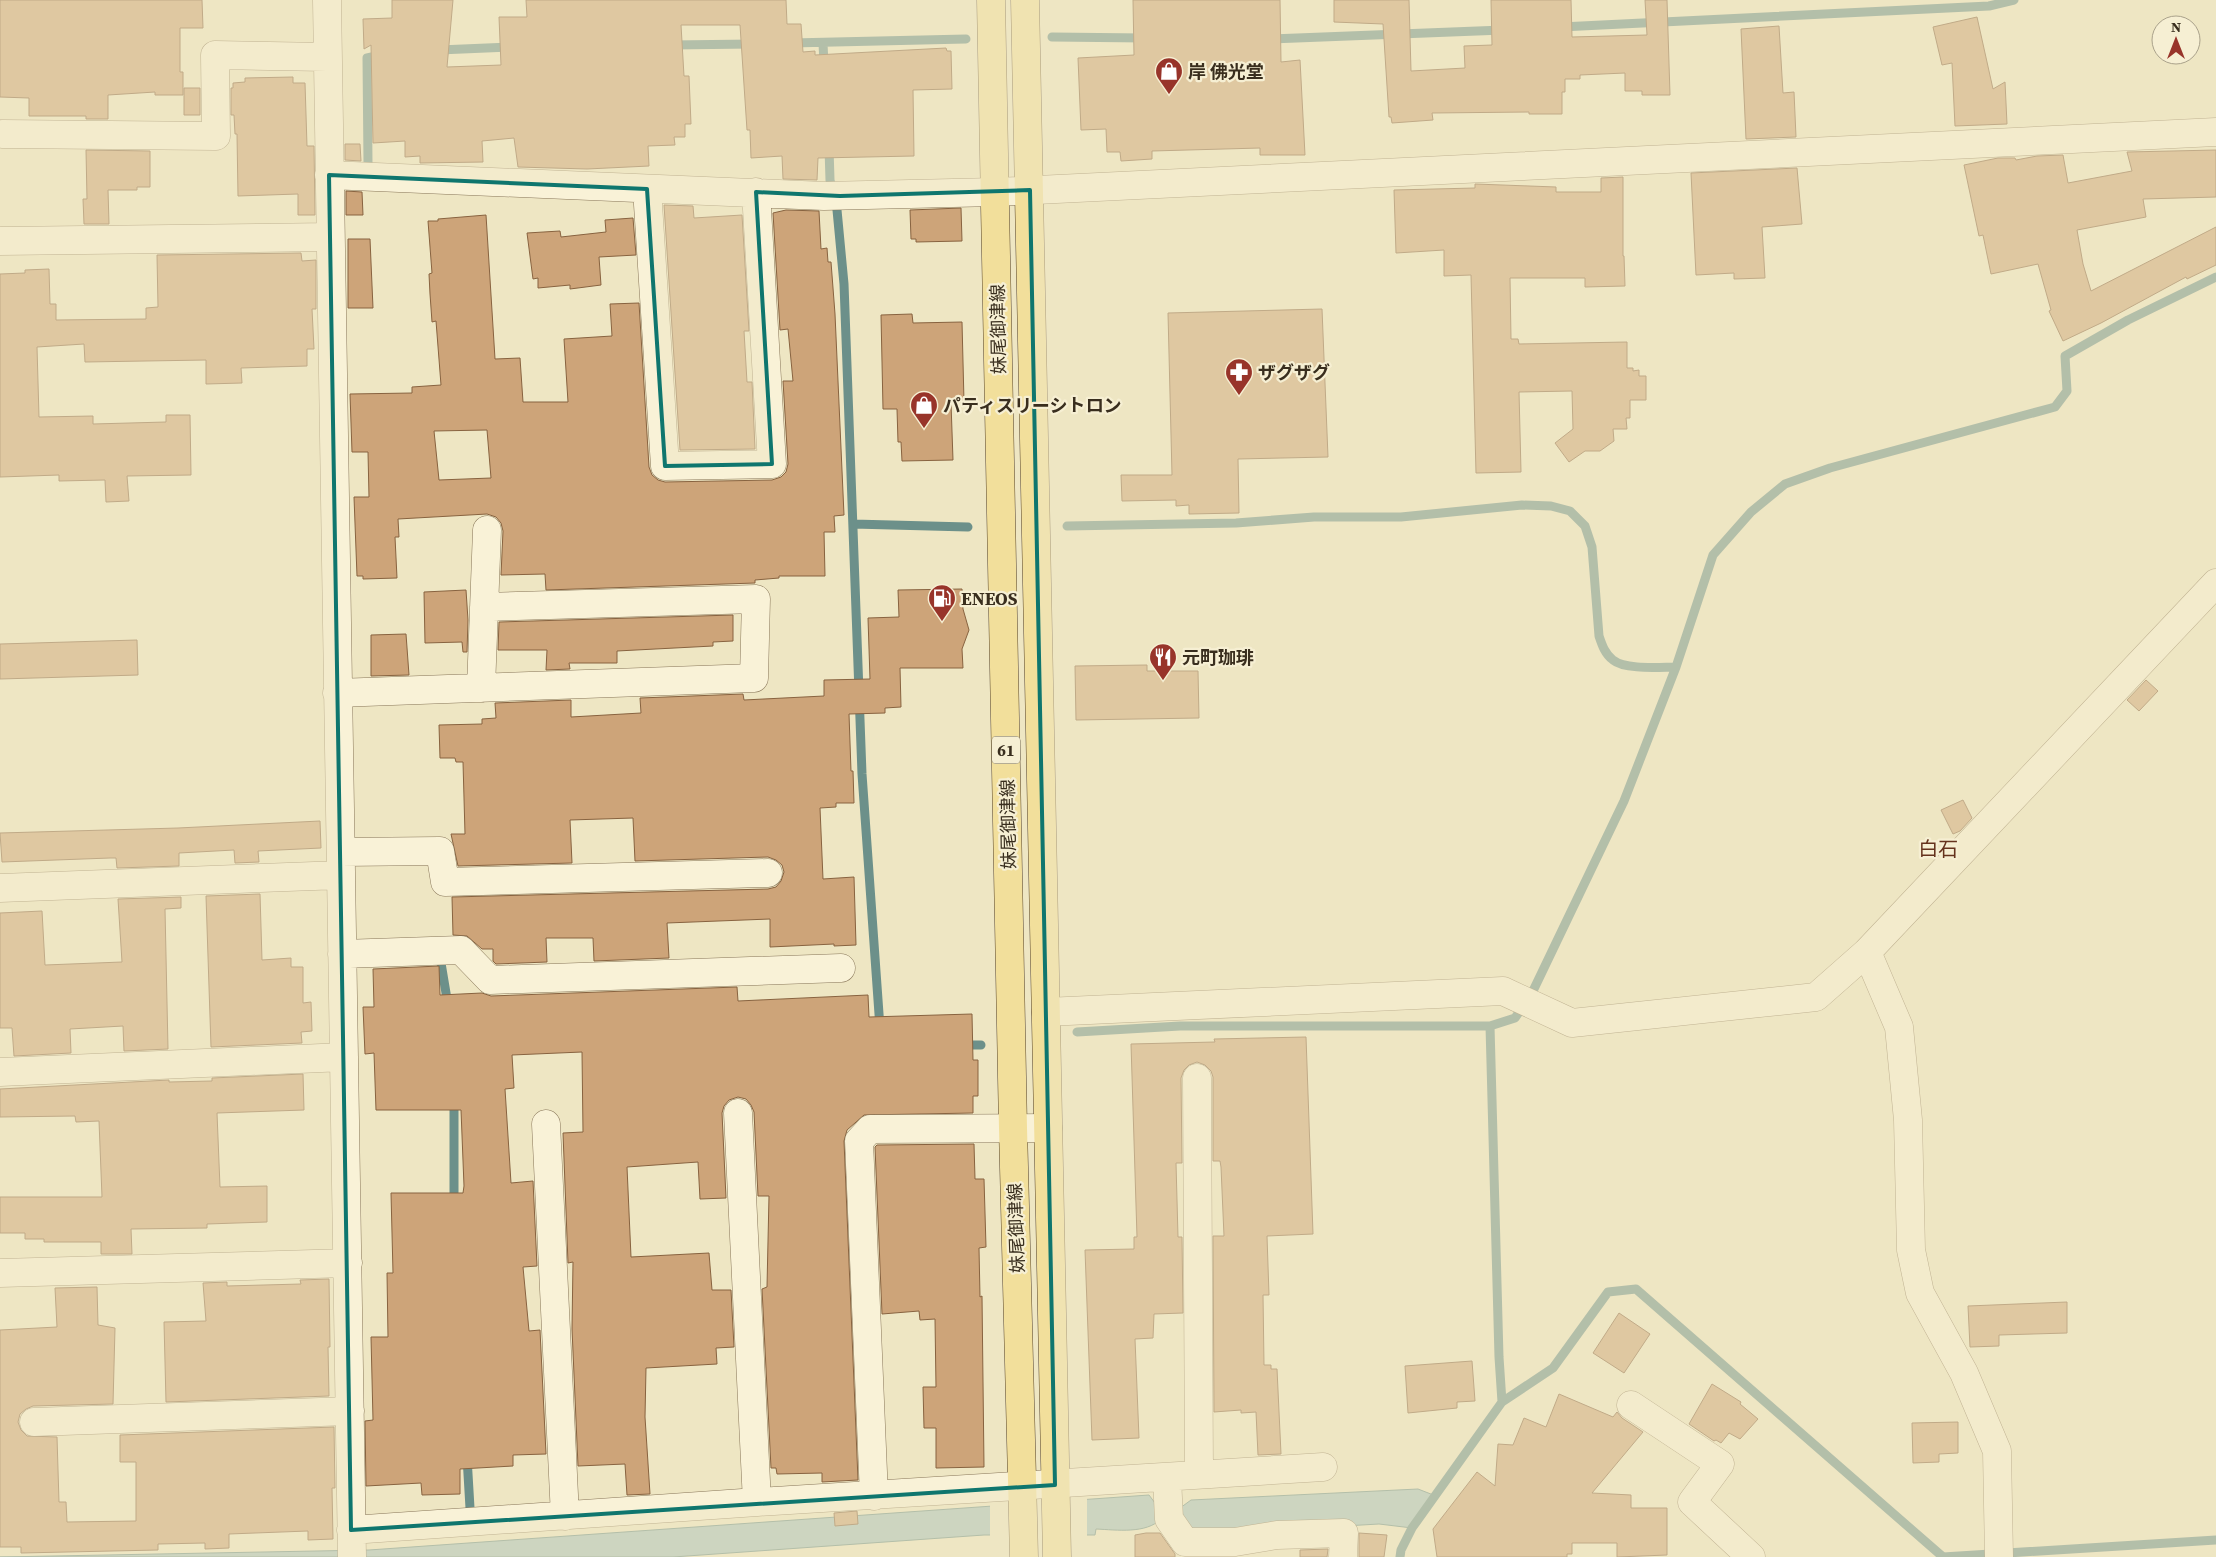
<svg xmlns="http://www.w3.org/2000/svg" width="2216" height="1557" font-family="'Source Serif 4','Noto Sans JP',serif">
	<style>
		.water { fill: #a5c1bc; stroke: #6c908a }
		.pier { fill: #eee6c3 }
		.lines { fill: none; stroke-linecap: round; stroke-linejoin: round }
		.stream { stroke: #6c908a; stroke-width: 9 }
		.building { fill: #cda479; stroke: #886340; fill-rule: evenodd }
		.minor-casing { stroke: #89775a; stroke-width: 29 }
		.major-casing { stroke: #57452e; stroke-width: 29 }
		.minor { stroke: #f9f2d7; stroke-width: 28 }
		.major { stroke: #f2df9b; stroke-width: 28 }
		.marked { fill: none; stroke: #0f766e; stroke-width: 4; stroke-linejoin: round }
		.labels { text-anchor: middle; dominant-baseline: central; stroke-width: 4.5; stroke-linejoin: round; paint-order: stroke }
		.shield { fill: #f6efd3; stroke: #726854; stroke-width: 1 }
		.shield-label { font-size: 16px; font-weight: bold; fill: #392e1e }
		.poi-label { font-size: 18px; font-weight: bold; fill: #392e1e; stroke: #f6efd3; text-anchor: start }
		.street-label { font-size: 18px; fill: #392e1e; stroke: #f6efd3 }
		.quarter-label { font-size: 20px; fill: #65331d; stroke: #f6efd3 }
	</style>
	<rect width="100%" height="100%" fill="#eee6c3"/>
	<!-- water -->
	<path class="water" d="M 1418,1489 L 1436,1496 L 1412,1528 L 1379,1524 L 1189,1535 L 1161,1519 C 1146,1534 1117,1530 1096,1529 L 1095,1535 L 984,1535 L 673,1557 L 0,1557 L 369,1550 L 1149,1495 L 1161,1511 L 1176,1511 L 1191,1500 Z"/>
	<!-- pier -->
	<path class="pier" d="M 1087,1497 L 1087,1538 L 990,1538 L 990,1503 Z"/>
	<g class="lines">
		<!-- stream -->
		<path class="stream" d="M 1561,27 L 1989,6 L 2014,0
			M 1052,37 L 1145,38
			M 1271,39 L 1503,30
			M 791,43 L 966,39
			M 823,43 L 824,65
			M 671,45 L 753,44
			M 439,50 L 511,47
			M 829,148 L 830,180 L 837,210 L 844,284 L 862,774 L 880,1028
			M 368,163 L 367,58 L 381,55
			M 853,524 L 968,527
			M 1067,526 L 1236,523 L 1314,517 L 1401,517 L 1522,505 L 1551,506 L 1570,511 L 1585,526 L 1592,547 L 1599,636 C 1602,645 1605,654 1613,660 C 1625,670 1660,667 1676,667
			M 441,963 L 448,1005
			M 1077,1032 L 1180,1026 L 1490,1026
			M 960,1045 L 981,1045
			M 454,1205 L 454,1100
			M 1502,1402 L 1499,1357 L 1490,1026 L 1515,1018 L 1532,993 L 1624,801 L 1676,667 L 1713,555 L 1751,512 L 1785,484 L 1830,468 L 2055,407 L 2067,391 L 2065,356 L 2128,320 L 2216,277
			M 467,1457 L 470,1508
			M 1400,1557 L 1401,1550 L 1412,1528 L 1502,1402 L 1553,1368 L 1608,1292 L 1636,1289 L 1943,1557 L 2216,1540"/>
	</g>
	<!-- building -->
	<path class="building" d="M 0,0 L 202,0 L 203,28 L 180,28 L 180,72 L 183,72 L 183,95 L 155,95 L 155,92 L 108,95 L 108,119 L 86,119 L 86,116 L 29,116 L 29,98 L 0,97 Z
		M 392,0 L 453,0 L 447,67 L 501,65 L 499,17 L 527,17 L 526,0 L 786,0 L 787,24 L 801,24 L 803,52 L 815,51 L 815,55 L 946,48 L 947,51 L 951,51 L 952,89 L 913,90 L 914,156 L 818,158 L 817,180 L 783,179 L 782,156 L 751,158 L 750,130 L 747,130 L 740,25 L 681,25 L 684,76 L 689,76 L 691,124 L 685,124 L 685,137 L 674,137 L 675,145 L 648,146 L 649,166 L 587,169 L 518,167 L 514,138 L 482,141 L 483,162 L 420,163 L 420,156 L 405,157 L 405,141 L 373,143 L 371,45 L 364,49 L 363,19 L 392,18 Z
		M 1133,0 L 1280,0 L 1281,62 L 1300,60 L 1305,155 L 1260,155 L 1260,148 L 1152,151 L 1152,159 L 1121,161 L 1120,152 L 1107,152 L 1106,129 L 1081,130 L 1078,58 L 1134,55 Z
		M 1334,0 L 1409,0 L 1411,71 L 1465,68 L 1464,46 L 1492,45 L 1491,0 L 1571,0 L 1572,37 L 1647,35 L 1645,0 L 1667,0 L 1670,95 L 1642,95 L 1642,91 L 1625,91 L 1625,73 L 1580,75 L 1580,79 L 1565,79 L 1565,92 L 1562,92 L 1562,114 L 1529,114 L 1529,112 L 1432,113 L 1433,120 L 1392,123 L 1391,117 L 1389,117 L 1383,24 L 1334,22 Z
		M 1977,17 L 1993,89 L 2005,82 L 2007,124 L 1955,126 L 1952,63 L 1942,65 L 1933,27 Z
		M 1779,26 L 1783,93 L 1794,92 L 1796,137 L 1746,139 L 1741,29 Z
		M 293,77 L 293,83 L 305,83 L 307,146 L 314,146 L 315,215 L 298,215 L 298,194 L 238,196 L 237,134 L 235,134 L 234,115 L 231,115 L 231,88 L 233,88 L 233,83 L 245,82 L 245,78 Z
		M 184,88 L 200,88 L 200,115 L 184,115 Z
		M 345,144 L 360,144 L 361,161 L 345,160 Z
		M 86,150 L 150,151 L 150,187 L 137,187 L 137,190 L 108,190 L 109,224 L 84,224 L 83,199 L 87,199 Z
		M 2216,150 L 2216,197 L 2143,199 L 2146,217 L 2077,230 L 2083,264 L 2091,291 L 2216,227 L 2216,265 L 2187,279 L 2186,277 L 2101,323 L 2063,341 L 2049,311 L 2051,310 L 2038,264 L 1991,274 L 1983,235 L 1979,236 L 1964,165 L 1998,158 L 2015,158 L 2016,160 L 2037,156 L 2063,155 L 2068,183 L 2132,171 L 2127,152 Z
		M 1797,168 L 1802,224 L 1762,227 L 1765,278 L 1734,279 L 1734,273 L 1696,275 L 1691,173 Z
		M 1623,177 L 1623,256 L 1624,256 L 1625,286 L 1585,287 L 1585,278 L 1510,278 L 1511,339 L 1518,339 L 1519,344 L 1627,342 L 1627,368 L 1633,368 L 1633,371 L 1639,370 L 1639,376 L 1646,376 L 1646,400 L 1630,400 L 1630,418 L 1626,418 L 1627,429 L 1613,429 L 1614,441 L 1600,451 L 1585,451 L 1569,462 L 1555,443 L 1573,429 L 1572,391 L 1519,392 L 1521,472 L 1476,473 L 1471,275 L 1444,276 L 1444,250 L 1396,253 L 1394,190 L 1475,188 L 1475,184 L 1556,187 L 1556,192 L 1601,192 L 1601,178 Z
		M 346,191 L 362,192 L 363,215 L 346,215 Z
		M 664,205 L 693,206 L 694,218 L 742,215 L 749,331 L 744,331 L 747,382 L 752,382 L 755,449 L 680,450 Z
		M 961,208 L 962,241 L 916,242 L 916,239 L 911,239 L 910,210 Z
		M 786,210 L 819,211 L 821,249 L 827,248 L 828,262 L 831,262 L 835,314 L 844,515 L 834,516 L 835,532 L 824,532 L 825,576 L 779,576 L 779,578 L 755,580 L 755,583 L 546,590 L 545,574 L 501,575 L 503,531 L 501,523 L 496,517 L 487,514 L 398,519 L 399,537 L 395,537 L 397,578 L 363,579 L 363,576 L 357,576 L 354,497 L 369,497 L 368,452 L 352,452 L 350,394 L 412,393 L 412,387 L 441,385 L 436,321 L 432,322 L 430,294 L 429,274 L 432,273 L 428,221 L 438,221 L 438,219 L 486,215 L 495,359 L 520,358 L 523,402 L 568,402 L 564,339 L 612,336 L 610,304 L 639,303 L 649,467 L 652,475 L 658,480 L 665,482 L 772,480 L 781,477 L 786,472 L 788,464 L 783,381 L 793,381 L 788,329 L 780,330 L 773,213 ZM 487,430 L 491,478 L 439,480 L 434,431 Z
		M 633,218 L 636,255 L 599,257 L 601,285 L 570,289 L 570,285 L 538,288 L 538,278 L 533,279 L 527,233 L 560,231 L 561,237 L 606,232 L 605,220 Z
		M 348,239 L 370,239 L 373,308 L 348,308 Z
		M 301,253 L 302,261 L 316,260 L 316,309 L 312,309 L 314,349 L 307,349 L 307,366 L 241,368 L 242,383 L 206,384 L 206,360 L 85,362 L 84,344 L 37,347 L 39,417 L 93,416 L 93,424 L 166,422 L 166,415 L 190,415 L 191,475 L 127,476 L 129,501 L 106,502 L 105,480 L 59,481 L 59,475 L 0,477 L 0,274 L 25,273 L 25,270 L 49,269 L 50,304 L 56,304 L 56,320 L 146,319 L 146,308 L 158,307 L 157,255 Z
		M 1322,309 L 1328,457 L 1238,459 L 1239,513 L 1189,514 L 1189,505 L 1176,506 L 1176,500 L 1122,501 L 1121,475 L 1172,475 L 1168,313 Z
		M 912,314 L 913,323 L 962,322 L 964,402 L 951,403 L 953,460 L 902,461 L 901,442 L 898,442 L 897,409 L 883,409 L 881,315 Z
		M 962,589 L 963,609 L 969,630 L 962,649 L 963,668 L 900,668 L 901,707 L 885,708 L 885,713 L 849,714 L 851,771 L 853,771 L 854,803 L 836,803 L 836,807 L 820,808 L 823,879 L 854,877 L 856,945 L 834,946 L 834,944 L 770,947 L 770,919 L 667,923 L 669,958 L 594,961 L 593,938 L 546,938 L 547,962 L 496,964 L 493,961 L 493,949 L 482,949 L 467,936 L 453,935 L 452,897 L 768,889 L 776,887 L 781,881 L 784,872 L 782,865 L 776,860 L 768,857 L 635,861 L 633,818 L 570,820 L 572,863 L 458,866 L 451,834 L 465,834 L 463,762 L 456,762 L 455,758 L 440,758 L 439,725 L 482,724 L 482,719 L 496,718 L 495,703 L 571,700 L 571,717 L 641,713 L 640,698 L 743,694 L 744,700 L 824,696 L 824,680 L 870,679 L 868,618 L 899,617 L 898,590 Z
		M 466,590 L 468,620 L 467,652 L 463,652 L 462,642 L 425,643 L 424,592 Z
		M 733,615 L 733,641 L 713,642 L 713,646 L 617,651 L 617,663 L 569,663 L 570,669 L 546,670 L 547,650 L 498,650 L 499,622 Z
		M 406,634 L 409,675 L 371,676 L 371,635 Z
		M 137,640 L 138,675 L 0,679 L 0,644 Z
		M 1147,665 L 1147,671 L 1198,671 L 1199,718 L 1076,720 L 1075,666 Z
		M 2146,680 L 2158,691 L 2139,711 L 2127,700 Z
		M 1963,800 L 1972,818 L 1960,831 L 1953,834 L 1941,810 Z
		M 320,821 L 321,848 L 258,851 L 259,862 L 235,863 L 234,850 L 179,853 L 179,866 L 117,868 L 116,858 L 110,858 L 2,862 L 0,833 L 178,828 Z
		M 260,894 L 262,960 L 291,958 L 291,967 L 303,967 L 303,1003 L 311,1002 L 312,1031 L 301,1032 L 302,1043 L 211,1047 L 206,896 Z
		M 181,897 L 181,908 L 165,909 L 168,1049 L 124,1051 L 123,1026 L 70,1029 L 71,1053 L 14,1056 L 12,1028 L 0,1028 L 0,913 L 42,911 L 45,965 L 122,962 L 118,899 Z
		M 439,966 L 440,995 L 482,993 L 491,996 L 737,987 L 738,1001 L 868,995 L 869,1017 L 972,1014 L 973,1060 L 978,1060 L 978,1096 L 973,1096 L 973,1113 L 864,1115 L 847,1130 L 844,1141 L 858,1480 L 822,1482 L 822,1473 L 777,1474 L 776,1468 L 771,1468 L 762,1289 L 767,1287 L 769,1196 L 758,1196 L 754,1112 L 751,1105 L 746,1099 L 738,1097 L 729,1100 L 724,1106 L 722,1113 L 726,1198 L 700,1199 L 698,1162 L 627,1167 L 631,1257 L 709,1253 L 712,1290 L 731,1290 L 734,1347 L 716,1348 L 717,1364 L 646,1368 L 645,1417 L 650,1494 L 627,1495 L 625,1464 L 578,1466 L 572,1329 L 573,1262 L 568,1263 L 563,1133 L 583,1132 L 582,1052 L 512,1055 L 514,1088 L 505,1089 L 511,1183 L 533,1181 L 537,1266 L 523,1267 L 529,1331 L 540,1330 L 546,1454 L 513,1455 L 513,1466 L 460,1469 L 460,1494 L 422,1495 L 421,1483 L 366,1486 L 365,1421 L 373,1420 L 371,1337 L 388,1337 L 387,1273 L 393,1273 L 391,1193 L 463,1193 L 464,1186 L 461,1110 L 376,1110 L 374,1053 L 365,1054 L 363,1007 L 374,1007 L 373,969 Z
		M 1306,1037 L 1313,1234 L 1267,1236 L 1269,1295 L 1263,1295 L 1264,1365 L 1271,1365 L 1271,1369 L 1277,1369 L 1281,1454 L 1258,1455 L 1256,1412 L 1241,1413 L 1241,1410 L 1214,1412 L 1213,1236 L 1224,1236 L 1221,1167 L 1220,1161 L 1213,1161 L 1213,1077 L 1211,1071 L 1205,1065 L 1197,1062 L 1189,1065 L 1184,1070 L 1181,1078 L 1182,1163 L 1176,1163 L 1178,1237 L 1182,1237 L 1183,1313 L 1154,1314 L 1153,1338 L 1135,1339 L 1139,1438 L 1092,1440 L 1085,1250 L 1134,1249 L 1134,1237 L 1137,1237 L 1131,1044 L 1215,1042 L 1214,1039 Z
		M 303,1074 L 304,1110 L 217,1113 L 220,1187 L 267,1186 L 267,1222 L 207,1224 L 207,1228 L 131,1229 L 132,1254 L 101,1254 L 101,1242 L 44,1242 L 44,1239 L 25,1239 L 25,1233 L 0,1233 L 0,1197 L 102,1197 L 99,1121 L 76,1122 L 75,1116 L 0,1117 L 0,1089 L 169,1080 L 169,1082 L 212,1081 L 212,1078 Z
		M 974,1144 L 975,1179 L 984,1179 L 986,1247 L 979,1248 L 980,1297 L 982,1296 L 984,1467 L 936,1468 L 936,1428 L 924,1428 L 923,1387 L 936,1387 L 935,1319 L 920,1320 L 919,1311 L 882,1314 L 875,1147 L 877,1145 Z
		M 329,1279 L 330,1347 L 328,1347 L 329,1396 L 166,1402 L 164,1322 L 206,1321 L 203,1283 L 227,1282 L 227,1286 L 301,1284 L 300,1280 Z
		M 97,1287 L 98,1325 L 115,1328 L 113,1404 L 33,1406 L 26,1409 L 20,1414 L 18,1422 L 21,1430 L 27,1436 L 57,1437 L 59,1502 L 66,1502 L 67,1522 L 136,1521 L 136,1462 L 120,1462 L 120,1435 L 334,1427 L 335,1488 L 332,1488 L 333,1539 L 308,1540 L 308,1531 L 229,1534 L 229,1548 L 205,1549 L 205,1543 L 158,1544 L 158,1550 L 21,1553 L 21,1547 L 0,1547 L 0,1330 L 57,1327 L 55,1288 Z
		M 2067,1302 L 2067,1333 L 1999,1335 L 1999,1346 L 1970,1347 L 1968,1306 Z
		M 1619,1313 L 1650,1334 L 1624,1373 L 1593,1353 Z
		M 1472,1361 L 1475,1401 L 1457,1402 L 1457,1408 L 1408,1413 L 1405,1366 Z
		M 1712,1384 L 1741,1402 L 1740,1404 L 1758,1419 L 1740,1439 L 1729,1433 L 1721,1443 L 1716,1440 L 1714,1441 L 1689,1424 Z
		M 1559,1394 L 1613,1417 L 1617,1412 L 1622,1418 L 1643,1432 L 1592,1493 L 1631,1495 L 1631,1508 L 1667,1508 L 1667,1555 L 1617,1557 L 1617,1543 L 1572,1543 L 1572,1554 L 1567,1554 L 1567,1557 L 1437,1557 L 1433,1529 L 1477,1472 L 1495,1486 L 1498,1444 L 1513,1445 L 1524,1418 L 1546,1427 Z
		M 1958,1422 L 1958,1453 L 1939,1454 L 1939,1462 L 1913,1463 L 1912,1423 Z
		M 857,1511 L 858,1524 L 835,1526 L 834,1513 Z
		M 1146,1533 L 1160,1533 L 1175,1554 L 1175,1557 L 1135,1557 L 1135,1535 Z
		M 1359,1533 L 1387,1535 L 1384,1557 L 1359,1557 Z
		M 1328,1549 L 1327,1557 L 1300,1557 L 1300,1550 Z"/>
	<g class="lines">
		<!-- minor casing -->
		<g class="minor-casing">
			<path id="minor" d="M 327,0 L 352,1557
				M 2,134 L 216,136 L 215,55 L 327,57
				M 329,175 L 824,196 L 996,192 L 2216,132
				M 647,189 L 665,466 L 772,464 L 756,192
				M 0,241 L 330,237
				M 481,688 L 487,530
				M 337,693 L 754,678 L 756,599 L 484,607
				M 341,852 L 440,851 L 445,882 L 768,873
				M 0,888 L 341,875
				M 342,954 L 461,950 L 490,980 L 841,968
				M 1046,1012 L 1503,991 L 1572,1023 L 1816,997 L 1867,952
				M 0,1072 L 344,1057
				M 1197,1078 L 1199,1474
				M 738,1113 L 757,1502
				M 546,1124 L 565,1516
				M 0,1273 L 348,1263
				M 1631,1405 L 1720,1464 L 1692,1502 L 1751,1557
				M 34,1422 L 350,1411
				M 1167,1478 L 1169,1519 L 1185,1542 L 1235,1542 L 1277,1535 L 1344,1533 L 1343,1557
				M 874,1496 L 859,1141 L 870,1129 L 1048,1128
				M 351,1530 L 757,1502 L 1323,1467
				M 1999,1557 L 1997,1451 L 1964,1373 L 1920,1293 L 1911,1250 L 1908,1120 L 1899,1027 L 1867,952 L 2216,583"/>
		</g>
		<!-- major casing -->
		<g class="major-casing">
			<path id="major" d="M 991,0 L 1013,1128 L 1024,1557
				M 1025,0 L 1057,1557"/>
		</g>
		<!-- minor -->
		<use href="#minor" class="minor"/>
		<!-- major -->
		<use href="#major" class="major"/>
	</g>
	<!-- marked area -->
	<path d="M0 0H2216V1557H0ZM 329,175 L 647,189 L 665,466 L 772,464 L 756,192 L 840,196 L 1030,190 L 1055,1485 L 351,1530 Z" fill="#eee6c3" fill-opacity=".55" fill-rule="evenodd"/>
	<path class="marked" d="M 329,175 L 647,189 L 665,466 L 772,464 L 756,192 L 840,196 L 1030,190 L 1055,1485 L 351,1530 Z"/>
	<!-- icons -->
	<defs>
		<g id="shop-pin" transform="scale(1.4375)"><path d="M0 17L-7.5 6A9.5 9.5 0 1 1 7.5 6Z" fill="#98342a" stroke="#f6efd3"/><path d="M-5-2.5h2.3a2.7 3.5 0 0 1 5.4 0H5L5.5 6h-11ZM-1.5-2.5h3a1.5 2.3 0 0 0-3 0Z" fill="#fff"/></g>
		<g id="pharmacy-pin" transform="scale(1.4375)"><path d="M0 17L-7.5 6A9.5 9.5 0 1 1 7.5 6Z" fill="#98342a" stroke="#f6efd3"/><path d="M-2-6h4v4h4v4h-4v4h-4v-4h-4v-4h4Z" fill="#fff"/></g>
		<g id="fuel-pin" transform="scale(1.4375)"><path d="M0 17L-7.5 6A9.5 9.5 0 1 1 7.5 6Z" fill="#98342a" stroke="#f6efd3"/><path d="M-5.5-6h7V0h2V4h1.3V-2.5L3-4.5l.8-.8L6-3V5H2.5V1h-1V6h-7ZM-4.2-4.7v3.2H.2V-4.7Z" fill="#fff"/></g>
		<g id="restaurant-pin" transform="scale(1.4375)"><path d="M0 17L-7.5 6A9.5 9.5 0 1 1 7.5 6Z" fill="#98342a" stroke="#f6efd3"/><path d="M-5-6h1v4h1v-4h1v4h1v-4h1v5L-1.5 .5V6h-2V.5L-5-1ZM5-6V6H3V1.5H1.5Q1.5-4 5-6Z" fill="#fff"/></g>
	</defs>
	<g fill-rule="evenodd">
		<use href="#shop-pin" x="1169" y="71"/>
		<use href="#pharmacy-pin" x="1239" y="372"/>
		<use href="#shop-pin" x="924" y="405"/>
		<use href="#fuel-pin" x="942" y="598"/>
		<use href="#restaurant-pin" x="1163" y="657"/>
	</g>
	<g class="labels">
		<!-- shield labels -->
		<rect class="shield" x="992" y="736.5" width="28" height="27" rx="4"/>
		<g class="shield-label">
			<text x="1006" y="750">61</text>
		</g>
		<!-- poi labels -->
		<g class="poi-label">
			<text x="1188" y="71">岸 佛光堂</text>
			<text x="1258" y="372">ザグザグ</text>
			<text x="943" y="405">パティスリーシトロン</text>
			<text x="961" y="598">ENEOS</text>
			<text x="1182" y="657">元町珈琲</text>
		</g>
		<!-- street labels -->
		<g class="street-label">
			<text transform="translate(998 329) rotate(-91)">妹尾御津線</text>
			<text transform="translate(1008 824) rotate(-91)">妹尾御津線</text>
			<text transform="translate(1016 1228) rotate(-92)">妹尾御津線</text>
		</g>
		<!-- quarter labels -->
		<g class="quarter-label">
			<text x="1938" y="849">白石</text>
		</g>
	</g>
	<!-- north arrow -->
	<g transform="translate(2176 40)"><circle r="24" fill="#f6efd3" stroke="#aaa28b"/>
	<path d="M0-4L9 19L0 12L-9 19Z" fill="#98342a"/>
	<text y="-8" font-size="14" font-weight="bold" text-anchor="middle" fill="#392e1e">N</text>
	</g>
</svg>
